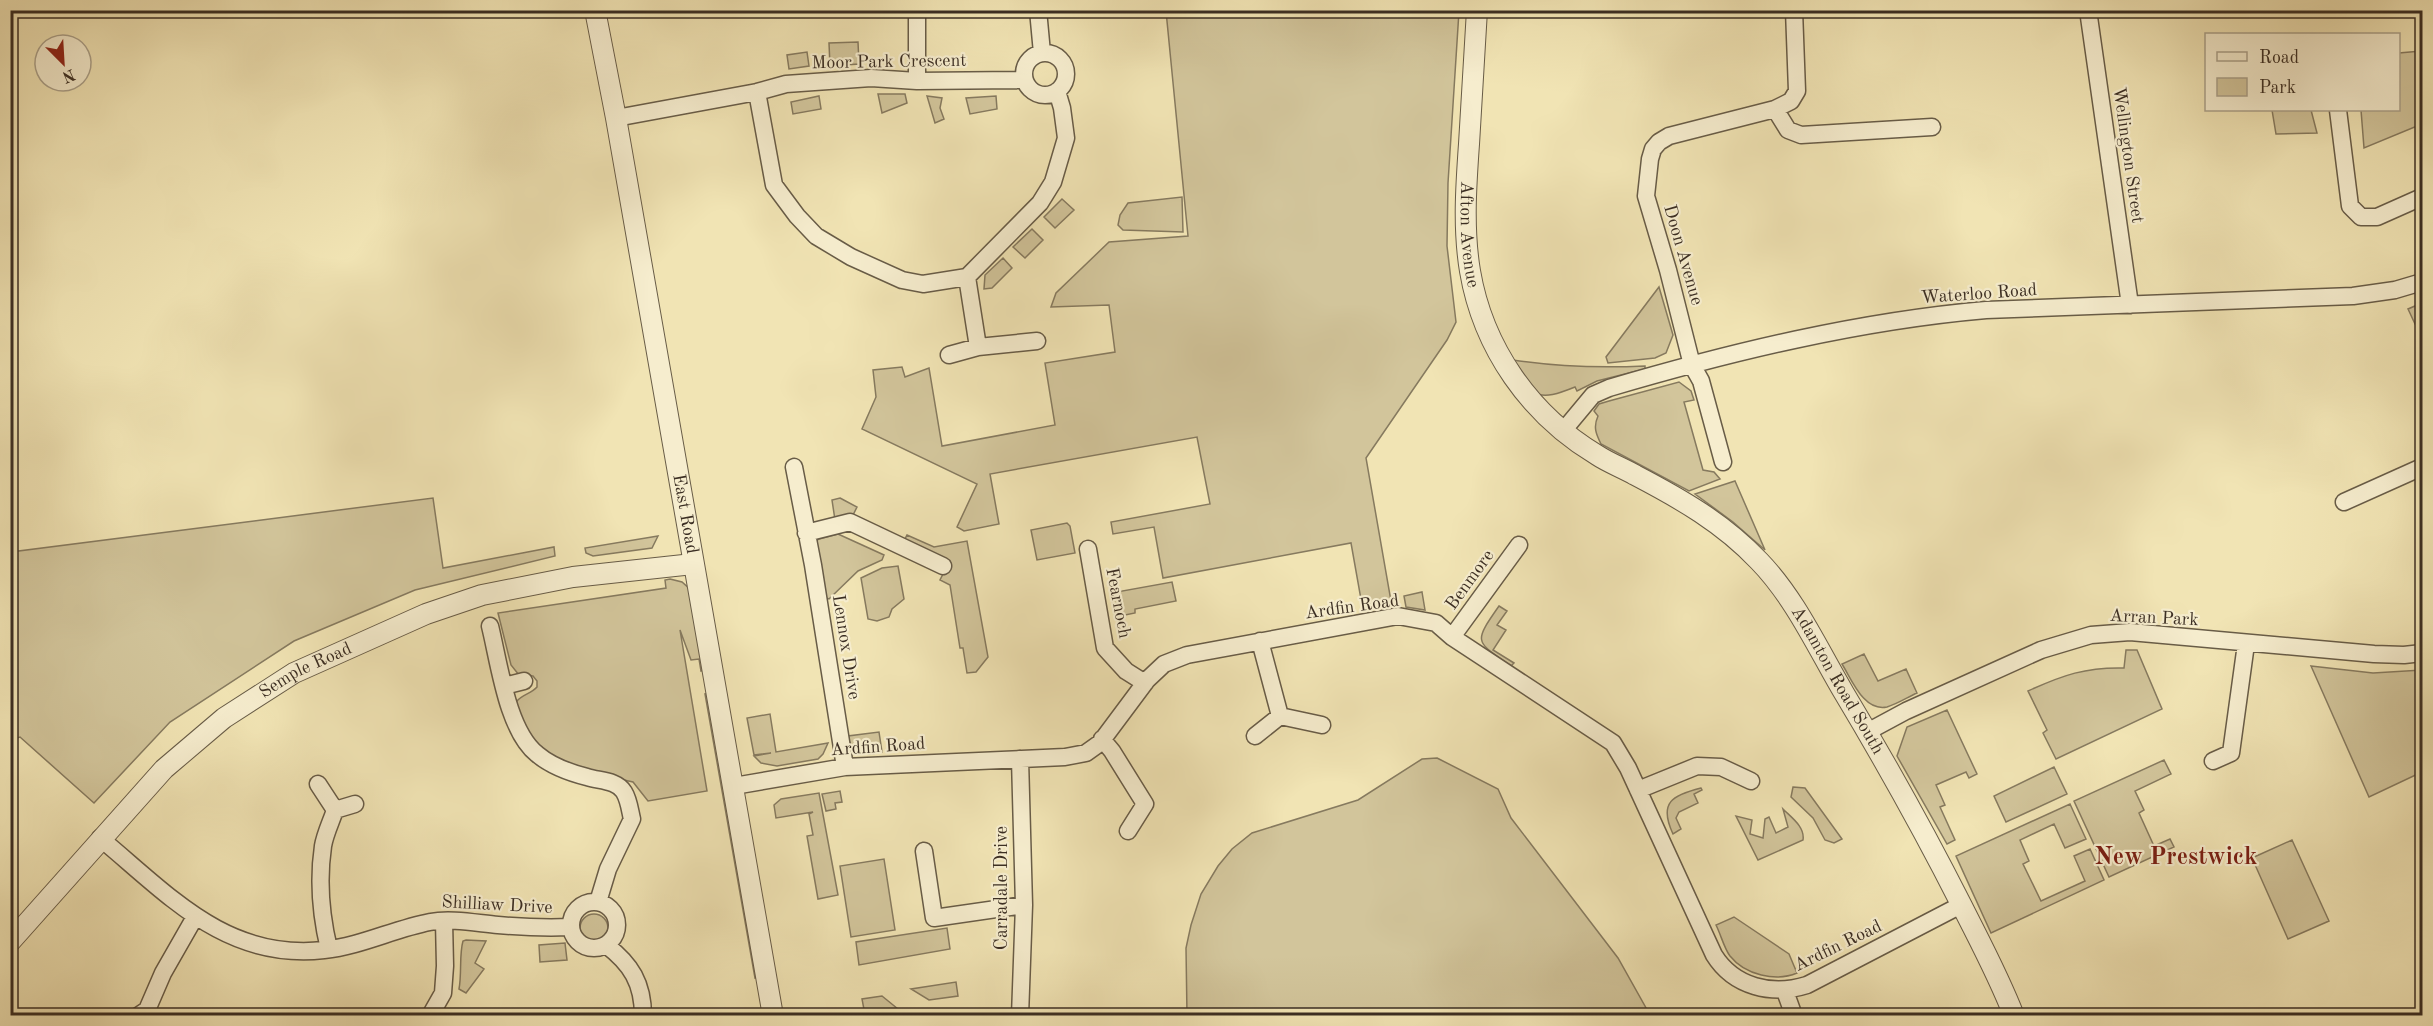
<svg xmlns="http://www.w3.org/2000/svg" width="2433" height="1026" font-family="'Old Standard TT',serif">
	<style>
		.green { fill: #d2c59b; stroke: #867a5f; stroke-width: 1.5 }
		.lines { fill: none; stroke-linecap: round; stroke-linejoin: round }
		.minor-casing { stroke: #685c47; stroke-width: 19 }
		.tertiary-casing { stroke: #685c47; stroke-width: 22 }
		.minor { stroke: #f6edce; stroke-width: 16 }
		.tertiary { stroke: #f6edce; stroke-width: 20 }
		.labels { text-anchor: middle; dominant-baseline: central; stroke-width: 4.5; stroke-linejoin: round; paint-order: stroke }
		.street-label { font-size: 18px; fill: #3b2e23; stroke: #f6edce }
		.district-label { font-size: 24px; font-weight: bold; fill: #7a1f14; stroke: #f6edce }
	</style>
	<rect width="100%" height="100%" fill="#f1e4b4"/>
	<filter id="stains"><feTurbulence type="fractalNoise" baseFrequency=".00333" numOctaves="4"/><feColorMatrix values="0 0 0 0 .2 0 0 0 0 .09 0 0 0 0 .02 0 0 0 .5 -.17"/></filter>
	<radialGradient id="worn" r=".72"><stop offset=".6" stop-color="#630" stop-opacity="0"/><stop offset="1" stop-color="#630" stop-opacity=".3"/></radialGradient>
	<!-- green -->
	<path class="green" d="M 1166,11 L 1459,11 L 1448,183 L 1447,246 L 1456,322 L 1447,340 L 1366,458 L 1391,601 L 1362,605 L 1351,543 L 1163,578 L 1154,527 L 1113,534 L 1111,522 L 1210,504 L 1197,437 L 990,474 L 999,524 L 964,531 L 957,527 L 977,484 L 862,429 L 876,397 L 873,370 L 902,367 L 905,377 L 929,368 L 942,446 L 1055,425 L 1045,363 L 1115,352 L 1109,305 L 1051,307 L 1056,293 L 1109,242 L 1188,236 Z
		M 858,42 L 859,64 L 830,66 L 829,43 Z
		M 2421,51 L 2422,124 L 2364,148 L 2361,110 L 2398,110 L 2399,53 Z
		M 807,52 L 809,66 L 789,69 L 787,55 Z
		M 878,94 L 905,94 L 907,103 L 882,113 Z
		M 819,96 L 821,109 L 793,114 L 791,102 Z
		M 927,96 L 942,98 L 940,108 L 944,119 L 935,123 Z
		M 996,96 L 997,109 L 970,114 L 966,98 Z
		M 2272,110 L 2311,110 L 2317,133 L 2276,134 Z
		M 1182,197 L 1183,232 L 1123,230 L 1118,225 L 1120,215 L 1128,203 Z
		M 1062,199 L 1074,210 L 1055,228 L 1044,217 Z
		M 1032,229 L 1043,240 L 1025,258 L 1013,247 Z
		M 1003,258 L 1012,268 L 992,288 L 984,289 L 985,275 Z
		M 1659,287 L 1673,335 L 1666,353 L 1655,358 L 1608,363 L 1606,357 Z
		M 2422,303 L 2422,339 L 2408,309 Z
		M 1513,360 C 1558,367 1600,368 1645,366 L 1645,369 L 1597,381 L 1577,391 L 1575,387 C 1533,404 1534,395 1513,360 Z
		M 1679,382 L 1691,391 L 1694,400 L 1684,402 L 1703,470 L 1714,472 L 1720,479 L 1689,491 L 1601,444 C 1596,434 1593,427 1598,416 L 1594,411 L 1599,404 L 1609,401 Z
		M 1735,481 L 1765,550 L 1733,522 L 1695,494 Z
		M 433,498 L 443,568 L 554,547 L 555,556 L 415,590 L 294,641 L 170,722 L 94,803 L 20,737 L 11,740 L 11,552 Z
		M 840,498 L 857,507 L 852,517 L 835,520 L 832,500 Z
		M 1067,523 L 1070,526 L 1075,553 L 1037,560 L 1031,530 Z
		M 838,534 L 884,555 L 882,560 L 858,571 L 829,599 L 826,598 L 812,544 L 819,539 Z
		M 907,535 L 934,547 L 967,541 L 988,657 L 976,672 L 967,673 L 963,648 L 960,648 L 950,585 L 940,580 L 948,564 L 903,543 Z
		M 658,536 L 652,548 L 593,556 L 586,553 L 585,548 Z
		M 898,566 L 904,599 L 892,609 L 889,617 L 877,621 L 868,619 L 861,578 L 882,568 Z
		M 670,579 L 682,582 L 692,591 L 708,669 L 701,671 L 699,659 L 691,660 L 680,630 L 707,791 L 648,801 L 633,782 L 610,777 L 557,760 L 544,751 L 518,721 L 516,702 C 522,694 531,694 537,687 L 537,681 L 533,676 L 519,675 L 511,665 L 498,613 L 666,588 L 665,580 Z
		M 1172,582 L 1176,601 L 1135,609 L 1135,613 L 1115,617 L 1111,593 Z
		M 1422,592 L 1425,610 L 1406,607 L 1404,596 Z
		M 1499,606 L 1507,611 L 1497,625 L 1506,630 L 1493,650 L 1514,663 L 1511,666 C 1475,641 1473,643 1499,606 Z
		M 2126,650 L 2137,650 L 2162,709 L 2056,759 L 2043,733 L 2047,730 L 2028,691 C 2063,675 2086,667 2124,668 Z
		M 1864,654 L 1878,681 L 1906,669 L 1917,693 C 1908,697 1897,704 1887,707 C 1864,712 1852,680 1842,664 Z
		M 2311,666 L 2373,673 L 2422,670 L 2422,772 L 2369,797 Z
		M 713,693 L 763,976 L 755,978 L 705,694 Z
		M 1947,710 L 1977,774 L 1969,778 L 1966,772 L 1936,785 L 1945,805 L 1940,807 L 1955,840 L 1947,844 L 1897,756 L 1907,727 Z
		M 770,714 L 776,752 L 828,743 L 823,754 L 818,759 L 777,766 L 761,763 L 754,756 L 771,753 L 754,755 L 747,718 Z
		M 879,732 L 882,752 C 864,755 852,759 848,736 Z
		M 1437,758 L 1498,789 L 1511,818 L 1618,958 L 1650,1015 L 1187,1015 L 1186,948 L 1191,925 L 1201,894 L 1218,866 L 1232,849 L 1252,833 L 1358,800 L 1422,759 Z
		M 2164,760 L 2171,774 L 2135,791 L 2144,810 L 2139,813 L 2154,846 L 2170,839 L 2174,847 L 2109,877 L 2074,801 Z
		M 2054,767 L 2067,794 L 2006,822 L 1994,796 Z
		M 1793,787 L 1805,788 L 1842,839 L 1834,843 L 1825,840 L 1813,818 L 1791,797 Z
		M 1701,788 L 1702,790 L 1694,794 L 1698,803 L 1679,812 L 1676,818 L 1681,829 L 1673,834 C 1658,802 1673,795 1701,788 Z
		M 840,791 L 842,802 L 835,803 L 836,809 L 826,811 L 822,794 Z
		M 819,793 L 838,895 L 818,899 L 807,836 L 813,835 L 809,814 L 813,812 L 776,818 L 774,805 L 781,799 Z
		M 2070,804 L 2086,839 L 2065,848 L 2054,824 L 2020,840 L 2029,861 L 2023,864 L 2041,901 L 2085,881 L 2074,856 L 2090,849 L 2104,880 L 1991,933 L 1956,856 Z
		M 1783,809 C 1792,818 1805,827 1803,840 L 1758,860 L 1736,816 L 1752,820 L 1750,834 L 1763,838 L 1765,819 L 1769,817 L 1776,833 L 1788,827 Z
		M 2292,840 L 2329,921 L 2288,939 L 2252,858 Z
		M 884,859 L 895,930 L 851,937 L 840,866 Z
		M580 928a14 14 0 1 1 28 0a14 14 0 1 1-28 0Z
		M 1734,917 L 1789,954 L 1797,973 C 1776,982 1745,975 1730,956 C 1724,948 1721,935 1716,925 Z
		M 947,928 L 950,949 L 859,965 L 856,942 Z
		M 466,940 L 486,941 L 475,963 L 484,969 L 466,993 L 459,989 C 462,973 459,955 463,941 Z
		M 565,943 L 567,960 L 540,962 L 539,945 Z
		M 956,982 L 958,996 L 929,1000 L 911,989 Z
		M 882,996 L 898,1009 L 865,1015 L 862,999 Z"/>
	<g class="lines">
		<!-- minor casing -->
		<g class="minor-casing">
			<path id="minor" d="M 1038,10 L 1042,53
				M 2088,10 L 2130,305
				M1024 74a21 21 0 1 1 42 0a21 21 0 1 1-42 0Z
				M 917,81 L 917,10
				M 757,92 L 774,185 L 797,216 L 816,236 L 851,257 L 902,280 L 923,284 L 967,277 L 1040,203 L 1053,182 L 1066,138 L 1062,108 L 1057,91
				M 1775,109 L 1788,130 L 1801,135 L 1932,127
				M 2338,110 L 2350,206 L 2361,217 L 2377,217 L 2422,197
				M 616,118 L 757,92 L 786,84 L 871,78 L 917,81 L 1024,80
				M 967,277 L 978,347
				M 949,355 L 978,347 L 1037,341
				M 1563,431 L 1593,395 L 1609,388 C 1731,352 1859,321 1986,310 L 2353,296 L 2395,290 L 2422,282
				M 1723,462 L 1701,381 L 1692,365 L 1668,270 L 1646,196 L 1650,159 L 1653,149 L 1659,142 L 1669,136 L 1775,109 L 1791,101 L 1797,91 L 1794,10
				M 794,467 L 813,565 L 845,767
				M 2344,502 L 2422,467
				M 806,533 L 850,522 L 943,566
				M 1088,549 L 1105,648 L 1126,671 L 1145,683
				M 490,626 C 499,662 507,730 537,754 C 550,765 571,773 587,777 C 599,781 617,780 624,792 C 629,800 630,811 632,819 L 608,869 L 598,902
				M 1452,637 L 1519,545
				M 1260,641 L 1280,716 L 1322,725
				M 504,686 L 524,681
				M 1867,732 L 1906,711 L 2041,650 L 2091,635 L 2130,632 L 2374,654 L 2404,655 L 2422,653
				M 1255,736 L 1280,716
				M 1102,739 L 1112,751 L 1145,804 L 1128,831
				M 1020,759 L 1024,905 L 1020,1016
				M 2213,761 L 2231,753 L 2246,644
				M 318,784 L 335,810 L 355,804
				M 734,786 L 845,767 L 1065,757 L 1086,753 L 1100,743 L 1147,680 L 1164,664 L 1187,655 L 1398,616 L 1436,623 L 1452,637 L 1613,743 L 1628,768 L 1714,955 C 1734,987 1772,996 1807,985 L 1961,905
				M 1638,790 L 1697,766 L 1721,767 L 1751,781
				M 100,838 C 169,895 226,961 324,950 C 361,946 394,929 430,922 C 451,918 476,923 498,925 C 522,927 546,928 570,927
				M 924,851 L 934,918 L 1024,905
				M571 925a23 23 0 1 1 46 0a23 23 0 1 1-46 0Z
				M 606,945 C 631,964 643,983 643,1016
				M 329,949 C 321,916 318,880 323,846 C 325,834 331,822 335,810
				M 1785,991 L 1794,1016
				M 138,1016 L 147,1010 L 163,973 L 195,917
				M 430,1016 L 443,993 L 445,966 L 444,921"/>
		</g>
		<!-- tertiary casing -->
		<g class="tertiary-casing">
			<g id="tertiary">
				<path id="s1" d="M 595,10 L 616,118 L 773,1016"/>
				<path id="s2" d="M 1477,10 C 1474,55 1472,99 1469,144 C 1466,186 1463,229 1470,271 C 1483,348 1530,415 1597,455 C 1609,463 1623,468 1635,475 C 1681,499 1723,523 1759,561 C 1795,598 1818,649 1844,693 C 1886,763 1925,833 1962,906 C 1980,942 1999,977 2014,1016"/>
				<path id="s3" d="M 10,942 L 164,769 L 224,718 L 294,673 L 426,614 L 482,595 L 573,577 L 693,564"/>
			</g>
		</g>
		<!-- minor -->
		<use href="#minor" class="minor"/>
		<!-- tertiary -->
		<use href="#tertiary" class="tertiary"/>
	</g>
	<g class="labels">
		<!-- street labels -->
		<g class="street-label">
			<text transform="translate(889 62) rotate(-1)">Moor Park Crescent</text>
			<text transform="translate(2128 155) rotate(82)">Wellington Street</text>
			<text stroke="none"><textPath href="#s2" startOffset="225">Afton Avenue</textPath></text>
			<text transform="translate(1683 255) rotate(74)">Doon Avenue</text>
			<text transform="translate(1979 294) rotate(-4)">Waterloo Road</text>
			<text stroke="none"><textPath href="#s1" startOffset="512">East Road</textPath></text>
			<text transform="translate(1470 580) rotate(-54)">Benmore</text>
			<text transform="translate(1118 603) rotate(79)">Fearnoch</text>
			<text transform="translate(1352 607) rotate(-8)">Ardfin Road</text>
			<text transform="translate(2154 618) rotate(3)">Arran Park</text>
			<text transform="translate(846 647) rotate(81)">Lennox Drive</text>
			<text stroke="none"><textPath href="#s3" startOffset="405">Semple Road</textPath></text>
			<text stroke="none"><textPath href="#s2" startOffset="830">Adamton Road South</textPath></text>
			<text transform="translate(878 747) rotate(-4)">Ardfin Road</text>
			<text transform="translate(1002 888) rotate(-90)">Carradale Drive</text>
			<text transform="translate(497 905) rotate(3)">Shilliaw Drive</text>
			<text transform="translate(1838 946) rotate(-26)">Ardfin Road</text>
		</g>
		<!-- district labels -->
		<g class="district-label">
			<text x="2176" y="858">New Prestwick</text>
		</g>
	</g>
	<!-- margin -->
	<rect width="2433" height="1026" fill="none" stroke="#f1e4b4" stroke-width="36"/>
	<rect x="12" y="12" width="2409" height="1002" fill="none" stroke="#3b2e23" stroke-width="3"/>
	<rect x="18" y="18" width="2397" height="990" fill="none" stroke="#3b2e23" stroke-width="1.5"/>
	<!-- legend -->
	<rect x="2205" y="33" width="195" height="78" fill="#f6edce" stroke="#aba18a" stroke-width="1.5"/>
	<rect x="2217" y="52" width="30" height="9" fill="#f6edce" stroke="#aba18a" stroke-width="1.5"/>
	<text x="2259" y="63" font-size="18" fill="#3b2e23">Road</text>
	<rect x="2217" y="78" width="30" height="18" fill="#d2c59b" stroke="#aba18a" stroke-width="1.5"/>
	<text x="2259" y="93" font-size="18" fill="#3b2e23">Park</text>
	<!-- north arrow -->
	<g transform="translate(63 63) rotate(156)"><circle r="28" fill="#f6edce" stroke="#aba18a" stroke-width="1.5"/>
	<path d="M0-4.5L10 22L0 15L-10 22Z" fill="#8f2418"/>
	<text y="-9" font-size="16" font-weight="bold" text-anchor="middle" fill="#3b2e23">N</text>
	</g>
	<rect width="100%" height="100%" filter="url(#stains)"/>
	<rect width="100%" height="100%" fill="url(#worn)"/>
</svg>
